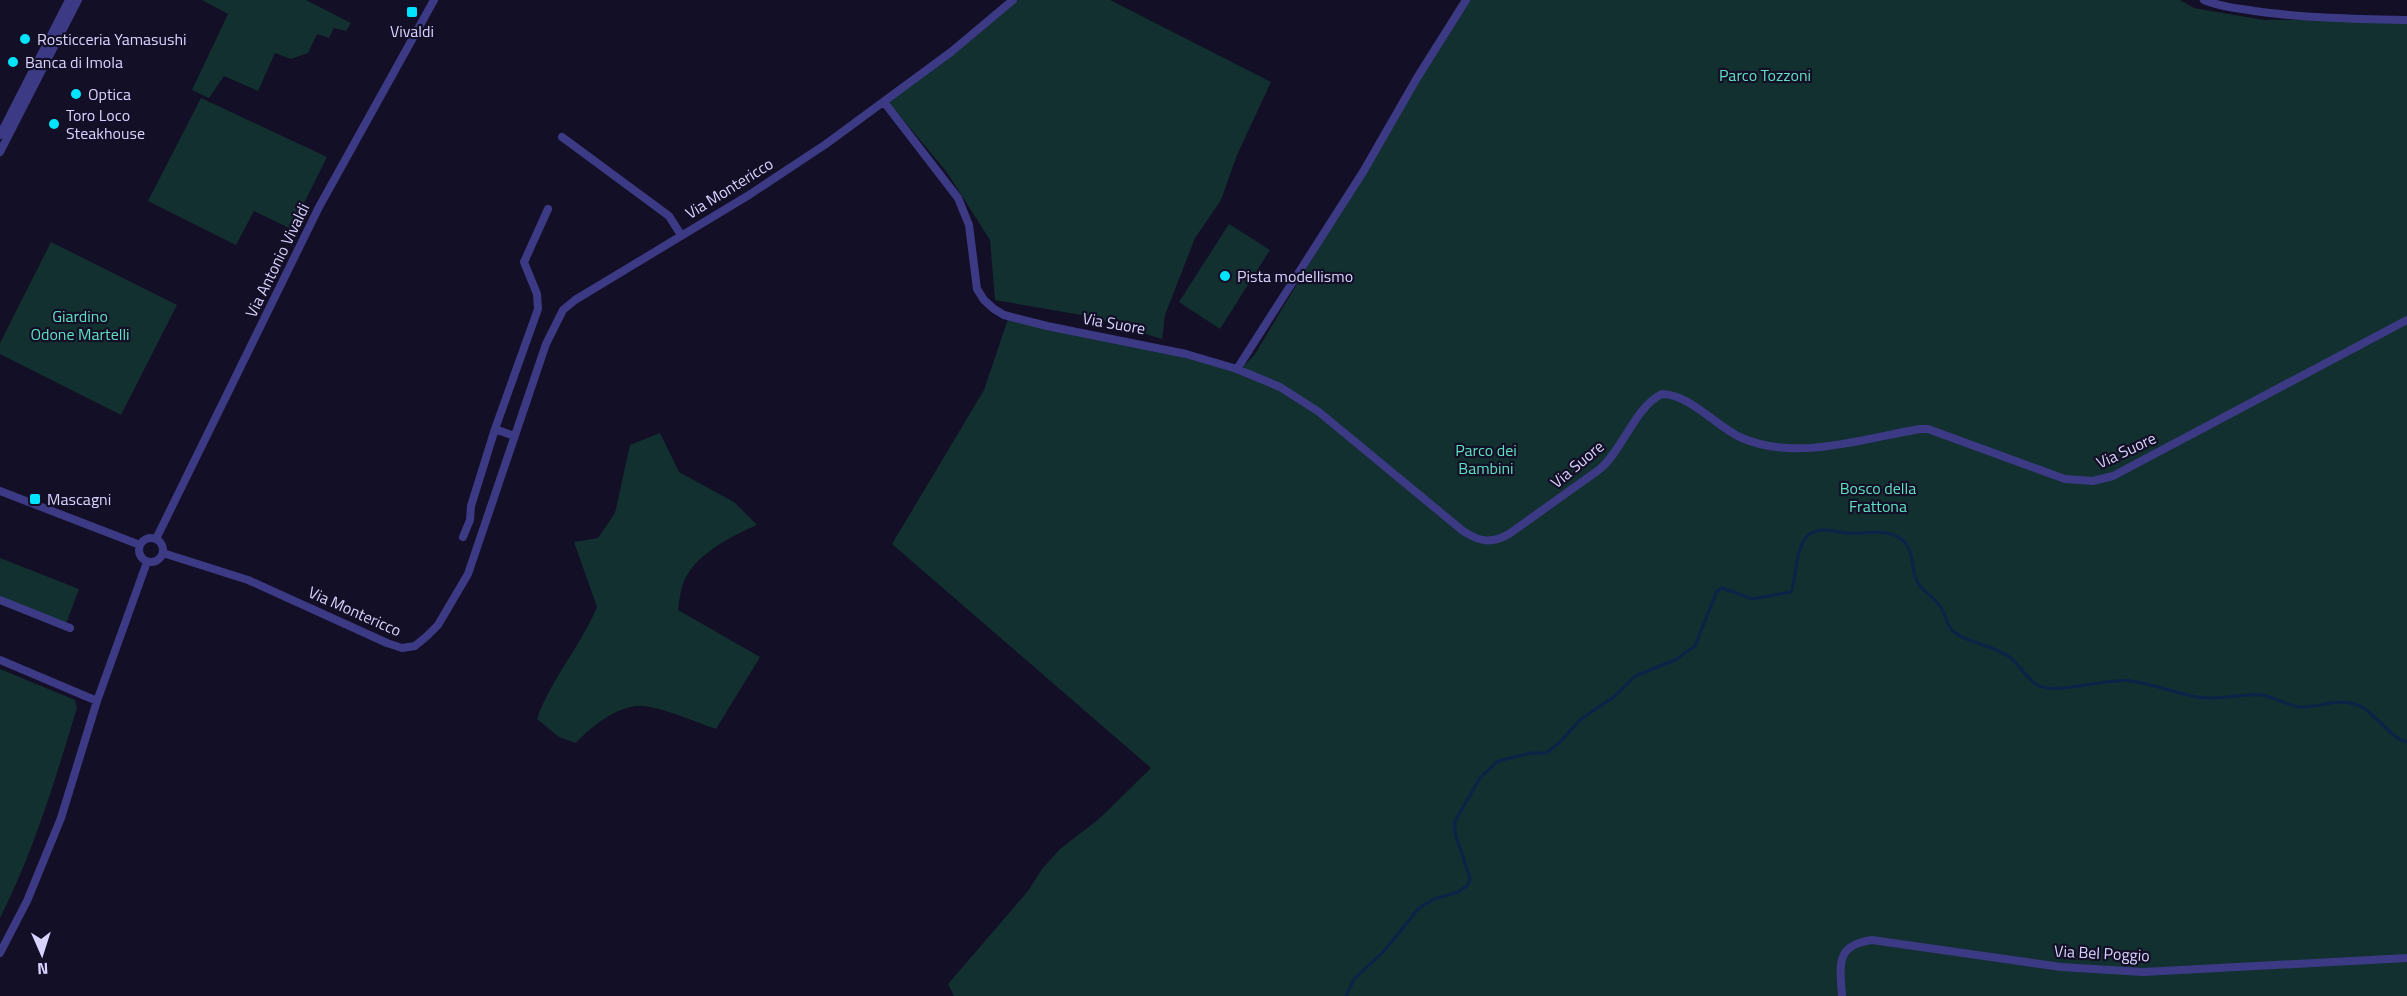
<svg xmlns="http://www.w3.org/2000/svg" width="2407" height="996" font-family="'Titillium Web',sans-serif">
	<style>
		.green { fill: #12302f }
		.lines { fill: none; stroke-linecap: round; stroke-linejoin: round }
		.stream { stroke: #0c2248; stroke-width: 3 }
		.minor { stroke: #3d3a85; stroke-width: 8 }
		.poi-dot { fill: #00e5ff; stroke: #130f26; stroke-width: 2 }
		.labels { text-anchor: middle; dominant-baseline: central; stroke-width: 4.5; stroke-linejoin: round; paint-order: stroke }
		.poi-label { font-size: 16px; fill: #d9d4ff; stroke: #130f26; text-anchor: start }
		.park-label { font-size: 16px; fill: #5fe0c0; stroke: #130f26 }
		.street-label { font-size: 16px; fill: #d9d4ff; stroke: #130f26 }
	</style>
	<rect width="100%" height="100%" fill="#130f26"/>
	<!-- green -->
	<path class="green" d="M 202,0 L 306,0 L 351,23 L 346,31 L 334,28 L 329,38 L 317,34 L 308,53 L 291,59 L 275,53 L 258,91 L 224,76 L 209,98 L 192,90 L 228,14 Z
		M 1018,0 L 1110,0 L 1271,82 L 1237,155 L 1221,200 L 1195,238 L 1165,315 L 1162,339 L 1087,316 L 995,300 L 990,240 L 946,171 L 884,97 L 918,77 Z
		M 1467,0 L 2180,0 L 2194,8 L 2264,20 L 2407,19 L 2407,996 L 954,996 L 948,984 L 1028,891 L 1042,869 L 1060,849 L 1099,819 L 1151,768 L 892,544 L 984,390 L 1009,316 L 1240,370 L 1255,354 Z
		M 201,98 L 327,157 L 291,229 L 254,211 L 236,245 L 148,201 Z
		M 1229,224 L 1270,250 L 1220,329 L 1179,302 Z
		M 51,242 L 177,305 L 121,415 L 0,354 L 0,343 Z
		M 660,433 L 679,472 L 734,502 L 757,525 C 731,536 690,557 682,587 C 680,594 679,603 678,610 L 760,657 L 716,729 C 698,723 653,703 635,706 C 612,710 592,726 576,743 L 559,737 L 537,719 C 551,679 580,647 597,607 L 574,542 L 598,538 L 615,513 L 630,445 Z
		M 0,558 L 79,589 L 66,624 L 0,598 Z
		M 0,669 L 75,700 L 77,708 C 55,780 34,851 0,918 Z"/>
	<g class="lines">
		<!-- stream -->
		<path class="stream" d="M 1346,996 L 1354,979 L 1384,951 L 1419,908 L 1434,899 L 1458,892 L 1468,885 L 1470,878 L 1455,833 L 1455,821 L 1480,778 L 1498,761 L 1531,753 L 1546,753 L 1558,744 L 1581,719 L 1615,696 L 1635,676 L 1675,660 L 1695,646 L 1717,591 L 1722,588 L 1752,599 L 1791,592 C 1799,573 1792,530 1824,530 C 1832,530 1842,533 1851,533 C 1864,534 1879,530 1891,534 C 1920,543 1907,570 1920,586 C 1927,594 1936,599 1942,609 C 1946,616 1947,627 1954,632 C 1970,644 1992,645 2008,656 C 2019,663 2026,678 2037,685 C 2057,696 2107,677 2131,681 C 2154,684 2175,693 2197,697 C 2218,701 2240,693 2261,695 C 2275,696 2289,708 2304,707 C 2321,706 2340,698 2358,705 C 2377,713 2389,738 2407,742"/>
		<!-- minor -->
		<path class="minor" d="M 2204,0 C 2220,7 2237,8 2254,11 C 2304,18 2356,19 2407,20
			M 884,102 L 958,198 L 969,225 L 977,289 L 984,300 L 994,309 L 1004,315 L 1047,326 L 1186,354 L 1237,369 L 1280,387 L 1319,412 L 1463,531 C 1480,542 1491,544 1509,534 L 1600,469 C 1624,448 1635,407 1662,394 C 1692,395 1716,427 1742,438 C 1797,462 1865,438 1920,429 L 1928,429 L 2065,479 L 2093,481 L 2113,476 L 2407,320
			M 0,135 L 69,0
			M 562,137 L 669,216 L 681,235
			M 0,152 L 78,0
			M 1237,369 L 1363,172 L 1417,78 L 1466,0
			M 514,436 L 495,429 L 538,309 L 537,294 L 524,262 L 548,209
			M 0,491 L 140,545
			M 463,537 L 470,520 L 471,506 L 495,429
			M139 550a12 12 0 1 1 24 0a12 12 0 1 1-24 0Z
			M 156,539 L 319,207 L 434,0
			M 163,553 L 248,580 L 387,643 L 402,648 L 415,646 L 427,636 L 438,625 L 468,574 L 546,344 L 563,310 L 575,300 L 749,195 L 826,144 L 951,52 L 1013,0
			M 0,600 L 70,628
			M 0,660 L 97,701
			M 0,953 L 27,901 L 61,818 L 97,701 L 147,562
			M 1842,996 C 1840,965 1835,945 1872,940 L 2061,967 L 2143,972 L 2407,958"/>
	</g>
	<!-- markers -->
	<g class="poi-dot">
		<rect x="406" y="6" width="12" height="12" rx="3"/>
		<circle cx="25" cy="39" r="6"/>
		<circle cx="13" cy="62" r="6"/>
		<circle cx="76" cy="94" r="6"/>
		<circle cx="54" cy="124" r="6"/>
		<circle cx="1225" cy="276" r="6"/>
		<rect x="29" y="493" width="12" height="12" rx="3"/>
	</g>
	<g class="labels">
		<!-- poi labels -->
		<g class="poi-label">
			<text x="412" y="31" text-anchor="middle">Vivaldi</text>
			<text x="37" y="39">Rosticceria Yamasushi</text>
			<text x="25" y="62">Banca di Imola</text>
			<text x="88" y="94">Optica</text>
			<text x="66" y="115">Toro Loco<tspan x="66" dy="18">Steakhouse</tspan></text>
			<text x="1237" y="276">Pista modellismo</text>
			<text x="47" y="499">Mascagni</text>
		</g>
		<!-- park labels -->
		<g class="park-label">
			<text x="1765" y="75">Parco Tozzoni</text>
			<text x="80" y="316">Giardino<tspan x="80" dy="18">Odone Martelli</tspan></text>
			<text x="1486" y="450">Parco dei<tspan x="1486" dy="18">Bambini</tspan></text>
			<text x="1878" y="488">Bosco della<tspan x="1878" dy="18">Frattona</tspan></text>
		</g>
		<!-- street labels -->
		<g class="street-label">
			<text transform="translate(729 188) rotate(-32)">Via Montericco</text>
			<text transform="translate(277 260) rotate(-64)">Via Antonio Vivaldi</text>
			<text transform="translate(1114 323) rotate(10)">Via Suore</text>
			<text transform="translate(2126 450) rotate(-25)">Via Suore</text>
			<text transform="translate(1577 464) rotate(-40)">Via Suore</text>
			<text transform="translate(355 611) rotate(24)">Via Montericco</text>
			<text transform="translate(2102 953) rotate(3)">Via Bel Poggio</text>
		</g>
	</g>
	<!-- north arrow -->
	<g transform="translate(42 954) rotate(177)" stroke="#130f26" stroke-width="4.5" paint-order="stroke">
	<path d="M0-4.5L10 22L0 15L-10 22Z" fill="#d9d4ff"/>
	<text y="-9" font-size="16" font-weight="bold" text-anchor="middle" fill="#d9d4ff">N</text>
	</g>
</svg>
